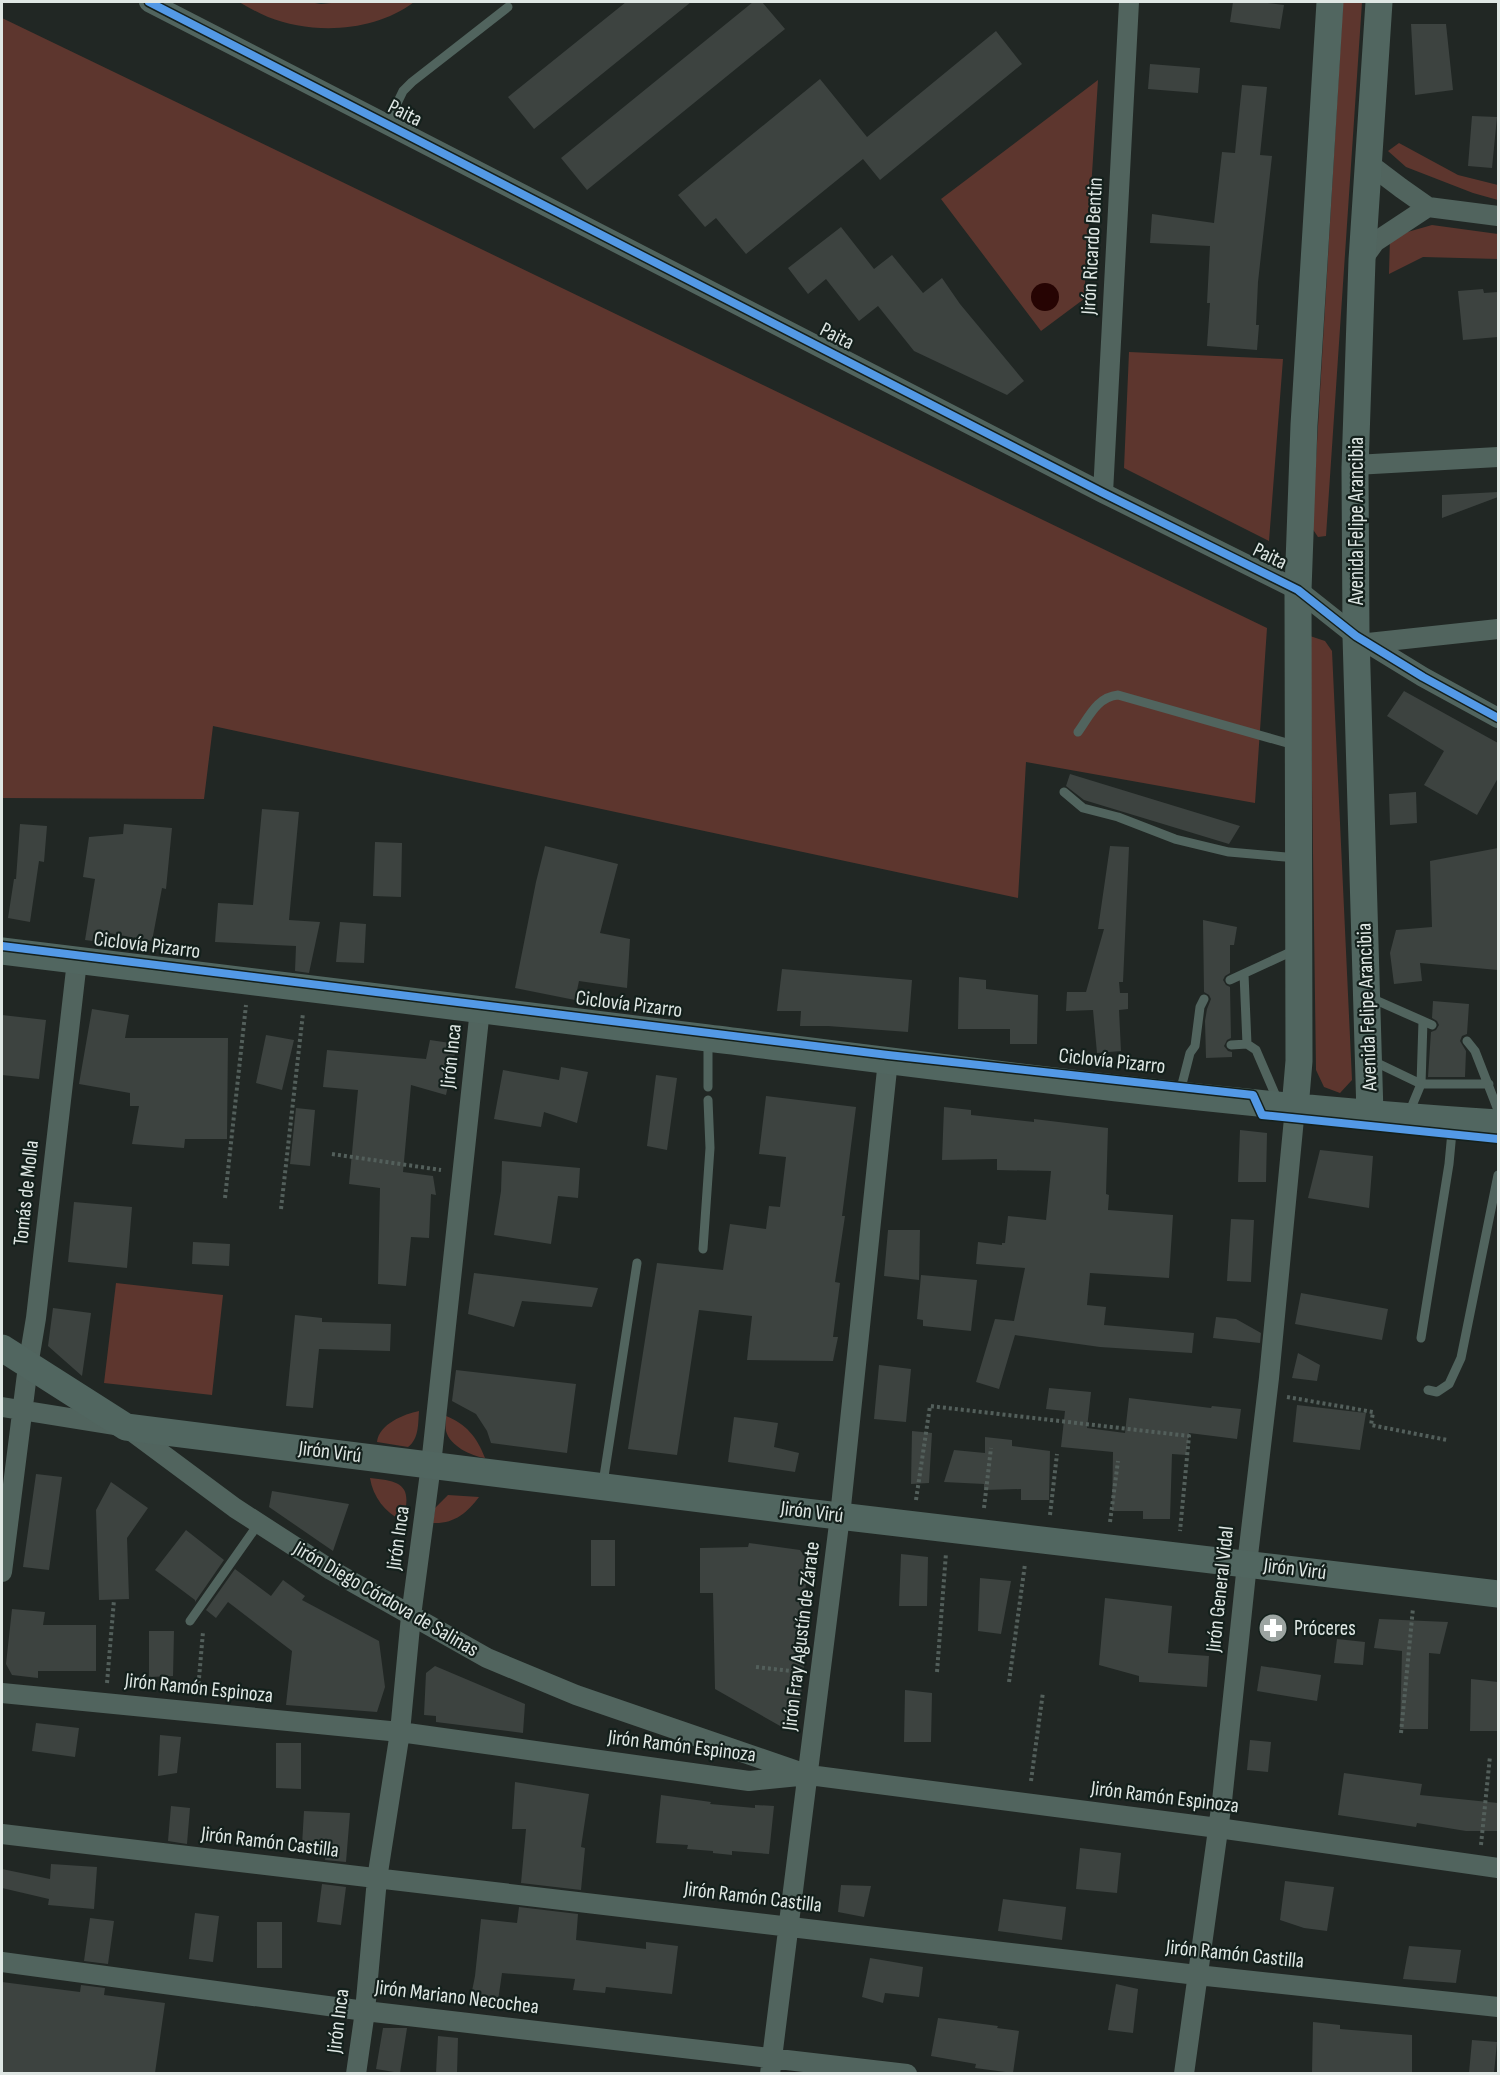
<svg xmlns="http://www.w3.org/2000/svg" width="1500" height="2075" font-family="'Sofia Sans Condensed',sans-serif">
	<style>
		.green { fill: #5d362e }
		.water { fill: #260403 }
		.building { fill: #3d4340 }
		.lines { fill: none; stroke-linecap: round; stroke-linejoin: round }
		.path { stroke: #535f5b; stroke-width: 4; stroke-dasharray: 3 3; stroke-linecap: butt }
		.lane { stroke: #51645e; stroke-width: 9 }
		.street { stroke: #51645e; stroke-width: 20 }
		.secondary { stroke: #516660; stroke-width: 27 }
		.cycleway-casing { stroke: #14201c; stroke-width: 11 }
		.cycleway { stroke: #5399e6; stroke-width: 8 }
		.labels { text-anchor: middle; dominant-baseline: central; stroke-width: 4.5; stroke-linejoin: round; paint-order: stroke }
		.street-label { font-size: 21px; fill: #dfe7e4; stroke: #14201c }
		.poi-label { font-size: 21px; fill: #dfe7e4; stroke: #14201c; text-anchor: start }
	</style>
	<rect width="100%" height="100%" fill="#212724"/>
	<!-- green -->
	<path class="green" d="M 239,2 L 309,2 L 321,4 L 341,2 L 414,2 C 375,32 313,35 268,17 C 258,13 248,7 239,2 Z
		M 1343,2 L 1362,2 L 1326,536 L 1318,537 L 1312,528 Z
		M 2,18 L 1267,628 L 1255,803 L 1026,762 L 1018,898 L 213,726 L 204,799 L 2,798 Z
		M 1098,80 L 1084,299 L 1041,331 L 941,199 Z
		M 1399,143 L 1458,175 L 1498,185 L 1498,200 L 1473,193 L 1406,167 L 1388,151 Z
		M 1432,225 L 1498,234 L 1498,259 L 1423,257 L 1389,274 L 1390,237 Z
		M 1129,352 L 1283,359 L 1269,541 L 1124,468 Z
		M 1310,636 L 1325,641 L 1332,651 L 1352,1080 L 1340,1093 L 1324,1087 L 1316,1070 Z
		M 116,1283 L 223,1295 L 212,1395 L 104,1383 Z
		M 419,1411 C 418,1424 419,1439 408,1447 L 377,1442 C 379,1424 404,1414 419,1411 Z
		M 446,1416 C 466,1424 477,1437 485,1458 C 471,1456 450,1446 446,1431 C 445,1426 446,1420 446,1416 Z
		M 370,1478 C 401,1481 413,1485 403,1519 L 401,1520 C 385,1512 373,1497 370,1478 Z
		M 448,1495 L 479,1497 C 467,1513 454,1524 433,1523 L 435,1508 Z"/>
	<!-- water -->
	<path class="water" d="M1031 297a14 14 0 1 1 28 0a14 14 0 1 1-28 0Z"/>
	<!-- building -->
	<path class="building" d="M 626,2 L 691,2 L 534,129 L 508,97 Z
		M 753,2 L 762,2 L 785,29 L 587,190 L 561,158 Z
		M 1233,2 L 1259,2 L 1284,5 L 1280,29 L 1230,22 Z
		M 1411,24 L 1446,24 L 1453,90 L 1415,95 Z
		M 996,31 L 1022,64 L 880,180 L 863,159 L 746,254 L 716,218 L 705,227 L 678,195 L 820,79 L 867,137 Z
		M 1150,64 L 1200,68 L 1198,93 L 1148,89 Z
		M 1242,85 L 1267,87 L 1260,155 L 1272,156 L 1258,282 L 1256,325 L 1259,325 L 1257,350 L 1207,346 L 1210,303 L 1207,303 L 1210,246 L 1150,243 L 1152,214 L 1214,223 L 1222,152 L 1235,153 Z
		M 1472,116 L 1497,117 L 1492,168 L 1468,166 Z
		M 841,227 L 874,269 L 892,255 L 923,293 L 942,278 L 960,304 L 1024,381 L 1007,395 L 914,351 L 878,306 L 859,321 L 826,279 L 808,294 L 788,268 Z
		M 1483,289 L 1484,293 L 1498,292 L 1498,337 L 1463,340 L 1458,291 Z
		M 1498,492 L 1498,497 L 1442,518 L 1442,495 Z
		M 1404,691 L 1498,743 L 1498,778 L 1477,815 L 1424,785 L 1444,751 L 1387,716 Z
		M 1070,774 L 1240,826 L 1229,844 L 1084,800 L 1066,786 Z
		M 1416,792 L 1417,823 L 1390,825 L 1389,794 Z
		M 262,809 L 299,812 L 289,920 L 320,922 L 309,973 L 295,971 L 296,946 L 215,942 L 218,903 L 253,905 Z
		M 20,824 L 47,826 L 44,862 L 39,861 L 30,922 L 8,918 L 14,879 L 16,879 Z
		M 124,824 L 172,828 L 166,889 L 162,888 L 152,941 L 109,933 L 107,943 L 85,940 L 95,879 L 83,877 L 89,837 L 123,834 Z
		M 375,842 L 402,843 L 401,897 L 373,896 Z
		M 545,846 L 618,864 L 600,933 L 630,939 L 627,988 L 579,981 L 575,1000 L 515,988 L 536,882 Z
		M 1110,846 L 1129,847 L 1123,982 L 1119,982 L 1120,993 L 1128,993 L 1128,1009 L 1119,1010 L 1121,1051 L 1097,1053 L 1093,1010 L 1066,1011 L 1067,992 L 1086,992 L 1104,929 L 1098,929 Z
		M 1498,848 L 1498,970 L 1420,963 L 1422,981 L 1394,984 L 1390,953 L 1396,930 L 1432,927 L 1430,861 Z
		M 1203,920 L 1237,927 L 1234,945 L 1230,945 L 1230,973 L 1225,976 L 1223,980 L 1226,985 L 1230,987 L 1231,1038 L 1227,1040 L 1224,1046 L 1228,1051 L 1232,1052 L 1232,1057 L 1206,1058 L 1205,1021 L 1207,1009 L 1211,999 L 1209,995 L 1204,992 Z
		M 340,922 L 366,924 L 364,963 L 336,962 Z
		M 782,969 L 912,980 L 908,1032 L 828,1026 L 800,1026 L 801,1011 L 777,1011 Z
		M 959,977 L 986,980 L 986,989 L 1038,995 L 1037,1044 L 1010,1044 L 1010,1029 L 958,1029 Z
		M 1433,1001 L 1469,1004 L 1467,1034 L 1462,1036 L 1460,1041 L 1466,1051 L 1465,1077 L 1428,1077 L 1431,1032 L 1436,1030 L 1439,1025 L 1437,1021 L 1432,1018 Z
		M 92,1009 L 129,1015 L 125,1038 L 228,1038 L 227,1139 L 185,1139 L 184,1148 L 132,1144 L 139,1106 L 130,1106 L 130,1093 L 79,1084 Z
		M 2,1015 L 46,1020 L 39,1079 L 2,1075 Z
		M 266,1035 L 294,1040 L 282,1090 L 256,1083 Z
		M 430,1040 L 457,1044 L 446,1095 L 411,1085 L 403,1172 L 433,1176 L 436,1195 L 431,1194 L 429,1238 L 411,1237 L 406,1286 L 378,1284 L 380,1188 L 349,1184 L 358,1090 L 323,1087 L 327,1050 L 426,1059 Z
		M 561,1067 L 588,1072 L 577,1123 L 544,1112 L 541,1127 L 494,1119 L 503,1070 L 559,1080 Z
		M 656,1075 L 677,1078 L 667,1150 L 647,1146 Z
		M 766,1096 L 856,1107 L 842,1216 L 845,1216 L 835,1282 L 840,1283 L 833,1337 L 838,1337 L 833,1361 L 747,1360 L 752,1316 L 699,1310 L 677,1455 L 628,1449 L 657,1263 L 723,1270 L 730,1224 L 766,1229 L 769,1206 L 780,1207 L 786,1157 L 759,1154 Z
		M 944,1107 L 971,1110 L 971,1115 L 1034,1122 L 1034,1119 L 1108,1128 L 1106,1194 L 1109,1195 L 1108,1210 L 1173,1215 L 1169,1278 L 1090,1273 L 1087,1305 L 1106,1307 L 1104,1325 L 1194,1333 L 1192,1353 L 1100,1347 L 1015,1335 L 999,1389 L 976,1382 L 995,1319 L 1014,1321 L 1025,1268 L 976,1264 L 978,1242 L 1002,1245 L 1002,1243 L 1005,1243 L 1008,1216 L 1046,1220 L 1051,1171 L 997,1170 L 997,1159 L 942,1160 Z
		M 296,1108 L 315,1110 L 310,1166 L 290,1164 Z
		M 1240,1130 L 1267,1133 L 1266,1182 L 1238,1182 Z
		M 1320,1150 L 1373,1156 L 1369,1208 L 1308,1198 Z
		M 502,1161 L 580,1168 L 578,1198 L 558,1196 L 551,1244 L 494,1235 L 501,1191 Z
		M 74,1202 L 132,1207 L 127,1268 L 68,1262 Z
		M 1231,1219 L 1254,1220 L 1251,1282 L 1227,1281 Z
		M 888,1230 L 920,1230 L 919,1280 L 884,1276 Z
		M 193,1242 L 230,1244 L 229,1266 L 192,1264 Z
		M 474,1273 L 598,1288 L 592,1307 L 522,1301 L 514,1327 L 468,1314 Z
		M 921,1275 L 977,1280 L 971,1331 L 923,1326 L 923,1320 L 917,1319 Z
		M 1301,1293 L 1388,1309 L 1382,1340 L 1295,1324 Z
		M 53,1308 L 91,1313 L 82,1376 L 48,1346 Z
		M 295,1315 L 322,1318 L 322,1322 L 391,1324 L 390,1351 L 319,1349 L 313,1408 L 286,1406 Z
		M 1216,1317 L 1236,1319 L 1261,1333 L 1260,1343 L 1213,1338 Z
		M 1298,1353 L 1320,1365 L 1317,1381 L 1292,1378 Z
		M 879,1365 L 911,1369 L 906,1422 L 874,1419 Z
		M 456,1370 L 576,1384 L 567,1453 L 491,1443 L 487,1431 L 476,1414 L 452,1401 Z
		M 1049,1388 L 1091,1392 L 1087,1428 L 1125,1433 L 1129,1398 L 1211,1408 L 1212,1406 L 1241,1409 L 1237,1439 L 1189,1433 L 1186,1455 L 1172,1454 L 1170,1519 L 1143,1519 L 1143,1511 L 1112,1511 L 1113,1452 L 1061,1447 L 1065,1411 L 1046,1409 Z
		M 1297,1405 L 1366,1413 L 1360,1450 L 1293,1442 Z
		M 734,1417 L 778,1423 L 774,1447 L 799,1453 L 795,1472 L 728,1462 Z
		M 912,1431 L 932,1433 L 929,1483 L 911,1484 Z
		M 985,1437 L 1012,1440 L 1012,1446 L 1050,1451 L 1049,1500 L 1021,1500 L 1021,1489 L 984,1490 L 984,1484 L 944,1482 L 954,1450 L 985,1453 Z
		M 36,1474 L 62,1477 L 49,1570 L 23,1567 Z
		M 111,1482 L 148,1508 L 127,1538 L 129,1599 L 99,1600 L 96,1510 Z
		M 272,1491 L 349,1504 L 333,1551 L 269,1507 Z
		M 186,1530 L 224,1560 L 195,1602 L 195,1600 L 155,1570 Z
		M 591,1540 L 615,1540 L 615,1586 L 591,1586 Z
		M 749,1543 L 800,1550 L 809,1563 L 799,1634 L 807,1634 L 798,1727 L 789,1731 L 715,1689 L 713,1593 L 700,1593 L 700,1548 L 748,1547 Z
		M 901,1554 L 928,1557 L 927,1606 L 899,1606 Z
		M 235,1569 L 271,1596 L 283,1580 L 305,1596 L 302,1600 L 379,1641 L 385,1687 L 377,1712 L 286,1705 L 292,1651 L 228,1602 L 216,1618 L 206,1610 Z
		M 980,1578 L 1011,1581 L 1001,1634 L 978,1631 Z
		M 1105,1598 L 1172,1606 L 1168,1653 L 1209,1656 L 1207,1687 L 1139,1682 L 1139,1676 L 1099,1665 Z
		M 12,1609 L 45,1612 L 43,1625 L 96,1625 L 96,1671 L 38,1671 L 38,1678 L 12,1675 L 6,1664 Z
		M 1379,1619 L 1448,1622 L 1440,1654 L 1429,1653 L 1428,1729 L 1400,1729 L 1402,1651 L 1374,1648 Z
		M 149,1631 L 174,1631 L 173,1676 L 149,1677 Z
		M 1337,1639 L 1365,1642 L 1363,1665 L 1334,1663 Z
		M 435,1666 L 525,1704 L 523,1733 L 436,1722 L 436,1716 L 424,1715 L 426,1673 Z
		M 1261,1666 L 1321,1675 L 1317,1701 L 1257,1691 Z
		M 1471,1679 L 1498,1682 L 1497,1731 L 1470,1731 Z
		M 905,1690 L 932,1693 L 931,1742 L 904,1742 Z
		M 36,1723 L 79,1728 L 75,1757 L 32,1751 Z
		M 160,1735 L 181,1737 L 177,1773 L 158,1776 Z
		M 1250,1740 L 1271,1742 L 1268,1772 L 1247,1770 Z
		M 276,1743 L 301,1743 L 301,1789 L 276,1788 Z
		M 1344,1773 L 1422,1784 L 1420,1795 L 1498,1803 L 1498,1831 L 1466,1831 L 1417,1823 L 1416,1827 L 1338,1815 Z
		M 515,1782 L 589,1794 L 581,1847 L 585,1848 L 581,1890 L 521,1883 L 526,1829 L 512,1829 Z
		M 661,1795 L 711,1802 L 710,1804 L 755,1808 L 755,1805 L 774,1806 L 769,1854 L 732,1851 L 732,1855 L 713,1853 L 713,1851 L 687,1849 L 688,1845 L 656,1843 Z
		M 171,1806 L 190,1808 L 187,1844 L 168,1841 Z
		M 304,1811 L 350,1813 L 346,1862 L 325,1860 L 327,1848 L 302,1845 Z
		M 1080,1848 L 1121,1853 L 1117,1893 L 1076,1889 Z
		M 51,1864 L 97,1867 L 94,1909 L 48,1905 L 49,1899 L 2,1888 L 2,1869 L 50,1879 Z
		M 1285,1881 L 1334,1887 L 1327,1931 L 1304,1928 L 1280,1920 Z
		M 322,1884 L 346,1887 L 341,1925 L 317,1922 Z
		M 841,1885 L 871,1886 L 864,1917 L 838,1912 Z
		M 1003,1899 L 1066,1907 L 1062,1940 L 998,1931 Z
		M 519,1907 L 578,1914 L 576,1940 L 646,1949 L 646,1942 L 678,1946 L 672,1994 L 606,1987 L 605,1993 L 573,1990 L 575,1979 L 502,1973 L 497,2008 L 469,2006 L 475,1976 L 481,1919 L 517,1923 Z
		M 195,1913 L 219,1916 L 213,1962 L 189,1959 Z
		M 90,1918 L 114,1921 L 108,1964 L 84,1961 Z
		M 257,1922 L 282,1922 L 282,1968 L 257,1968 Z
		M 1409,1946 L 1461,1950 L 1456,1983 L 1403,1979 Z
		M 870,1958 L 923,1967 L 919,1997 L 885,1993 L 883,2003 L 862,1997 Z
		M 2,1982 L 80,1992 L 81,1985 L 105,1988 L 104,1995 L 165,2003 L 155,2073 L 2,2073 Z
		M 1116,1984 L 1138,1989 L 1133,2033 L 1108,2030 Z
		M 938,2018 L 998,2026 L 997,2028 L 1019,2031 L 1013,2073 L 975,2068 L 976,2064 L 931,2056 Z
		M 1313,2022 L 1340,2025 L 1340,2029 L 1412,2035 L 1412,2073 L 1312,2073 Z
		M 383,2028 L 407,2028 L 400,2073 L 376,2069 Z
		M 438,2036 L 458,2038 L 457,2073 L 436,2073 Z
		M 1472,2040 L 1497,2042 L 1494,2073 L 1469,2073 Z"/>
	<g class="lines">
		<!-- path -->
		<path class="path" d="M 332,1154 L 441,1170
			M 225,1198 L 246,1005
			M 281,1209 L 303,1013
			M 1287,1397 L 1373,1412 L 1371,1425 L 1447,1440
			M 916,1500 L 930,1406 L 1189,1436 L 1180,1531
			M 984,1508 L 991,1448
			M 1050,1515 L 1057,1454
			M 1110,1522 L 1118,1461
			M 756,1667 L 800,1672
			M 937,1672 L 946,1553
			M 1009,1682 L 1025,1564
			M 107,1683 L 114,1600
			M 198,1690 L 203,1632
			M 1401,1733 L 1413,1608
			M 1031,1781 L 1043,1692
			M 1481,1845 L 1490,1756"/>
		<!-- lane -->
		<path class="lane" d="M 387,124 L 403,91 L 412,82 L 508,7
			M 1078,732 C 1089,717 1097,697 1118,695 L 1294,745
			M 1064,792 L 1083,808 L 1118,817 L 1175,839 L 1229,852 L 1297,858
			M 1244,974 L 1247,1044
			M 1230,980 L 1295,950
			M 1371,998 L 1432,1025
			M 1467,1041 L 1475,1051 L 1498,1110
			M 1231,1045 L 1247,1044 L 1256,1050 L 1278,1101
			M 1373,1061 L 1421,1084 L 1423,1021
			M 708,1087 L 708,1041
			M 1180,1092 L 1190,1053 L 1195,1046 L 1200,1007 L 1204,999
			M 1409,1113 L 1421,1084 L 1489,1084
			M 703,1249 L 710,1148 L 708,1100
			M 1421,1338 L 1449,1164 L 1453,1121
			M 1428,1390 L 1437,1392 L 1449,1384 L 1461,1358 L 1498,1175
			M 603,1483 L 637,1263
			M 190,1621 L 259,1523"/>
		<!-- street -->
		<path class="street" d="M 149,2 L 1103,493 L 1298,590 L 1356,636 L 1423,677 L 1498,718
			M 1368,163 L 1401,188 L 1428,207 L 1498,216
			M 1362,260 L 1375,242 L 1428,207
			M 1355,465 L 1498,457
			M 1103,493 L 1129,2
			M 1368,643 L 1498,629
			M 2,1407 L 126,1427 L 235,1508 L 331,1570 L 487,1658 L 576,1695 L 803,1773
			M 2,1572 L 28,1366 L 36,1318 L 77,961
			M 2,1693 L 400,1732 L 749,1781 L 809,1775 L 1218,1828 L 1498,1868
			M 2,1834 L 1197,1975 L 1498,2007
			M 2,1962 L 365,2011 L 907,2074
			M 356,2074 L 365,2011 L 377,1879 L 400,1732 L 411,1616 L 431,1465 L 480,1009
			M 770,2074 L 840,1516 L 888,1060
			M 1184,2074 L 1222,1801 L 1247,1564 L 1269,1378 L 1295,1108"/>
		<!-- secondary -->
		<path class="secondary" d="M 2,951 C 237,980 473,1008 708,1038 C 971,1071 1234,1106 1498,1123
			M 1295,1108 L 1299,1061 L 1298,590 L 1304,425 L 1330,2
			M 1370,1114 L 1356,636 L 1355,468 L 1362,260 L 1379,2
			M 2,1348 L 126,1427 L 805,1512 L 1498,1594"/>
		<!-- cycleway casing -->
		<g class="cycleway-casing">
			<path id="cycleway" d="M 149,2 L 1103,493 L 1298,590 L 1356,636 L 1423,677 L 1498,718
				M 2,946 L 888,1055 L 1253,1095 L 1262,1115 L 1498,1139"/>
		</g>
		<!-- cycleway -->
		<use href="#cycleway" class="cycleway"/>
	</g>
	<!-- icons -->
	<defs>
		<g id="pharmacy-disc" transform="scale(1.5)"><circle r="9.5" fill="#9ca4a1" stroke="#14201c"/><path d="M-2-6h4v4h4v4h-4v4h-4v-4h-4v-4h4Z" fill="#fff"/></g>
	</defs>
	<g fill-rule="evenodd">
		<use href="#pharmacy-disc" x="1273" y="1628"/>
	</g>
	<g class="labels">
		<!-- street labels -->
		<g class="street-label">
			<text transform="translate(405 113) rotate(27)">Paita</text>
			<text transform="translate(1092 246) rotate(-87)">Jirón Ricardo Bentin</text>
			<text transform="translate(837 336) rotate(27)">Paita</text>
			<text transform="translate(1356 521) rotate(-90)">Avenida Felipe Arancibia</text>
			<text transform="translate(1270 556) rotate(26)">Paita</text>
			<text transform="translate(147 945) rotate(7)">Ciclovía Pizarro</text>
			<text transform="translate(629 1004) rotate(7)">Ciclovía Pizarro</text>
			<text transform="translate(1367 1007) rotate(-92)">Avenida Felipe Arancibia</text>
			<text transform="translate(451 1056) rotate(-84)">Jirón Inca</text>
			<text transform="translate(1112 1061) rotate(6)">Ciclovía Pizarro</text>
			<text transform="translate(26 1193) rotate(-84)">Tomás de Molla</text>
			<text transform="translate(330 1452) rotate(7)">Jirón Virú</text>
			<text transform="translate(812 1512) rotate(7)">Jirón Virú</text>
			<text transform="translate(398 1538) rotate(-82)">Jirón Inca</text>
			<text transform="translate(1295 1569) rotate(7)">Jirón Virú</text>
			<text transform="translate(1220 1589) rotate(-84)">Jirón General Vidal</text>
			<text transform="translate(386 1599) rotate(30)">Jirón Diego Córdova de Salinas</text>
			<text transform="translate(801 1636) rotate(-83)">Jirón Fray Agustín de Zárate</text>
			<text transform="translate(199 1688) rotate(6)">Jirón Ramón Espinoza</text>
			<text transform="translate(682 1746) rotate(7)">Jirón Ramón Espinoza</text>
			<text transform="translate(1165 1797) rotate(7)">Jirón Ramón Espinoza</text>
			<text transform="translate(270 1842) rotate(7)">Jirón Ramón Castilla</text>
			<text transform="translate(753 1897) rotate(7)">Jirón Ramón Castilla</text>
			<text transform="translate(1235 1954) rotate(6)">Jirón Ramón Castilla</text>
			<text transform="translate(457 1997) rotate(7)">Jirón Mariano Necochea</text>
			<text transform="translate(338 2021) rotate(-83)">Jirón Inca</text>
		</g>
		<!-- poi labels -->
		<g class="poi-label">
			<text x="1294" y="1628">Próceres</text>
		</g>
	</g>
	<!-- border -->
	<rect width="1500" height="2075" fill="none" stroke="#dfe7e4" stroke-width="6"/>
</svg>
